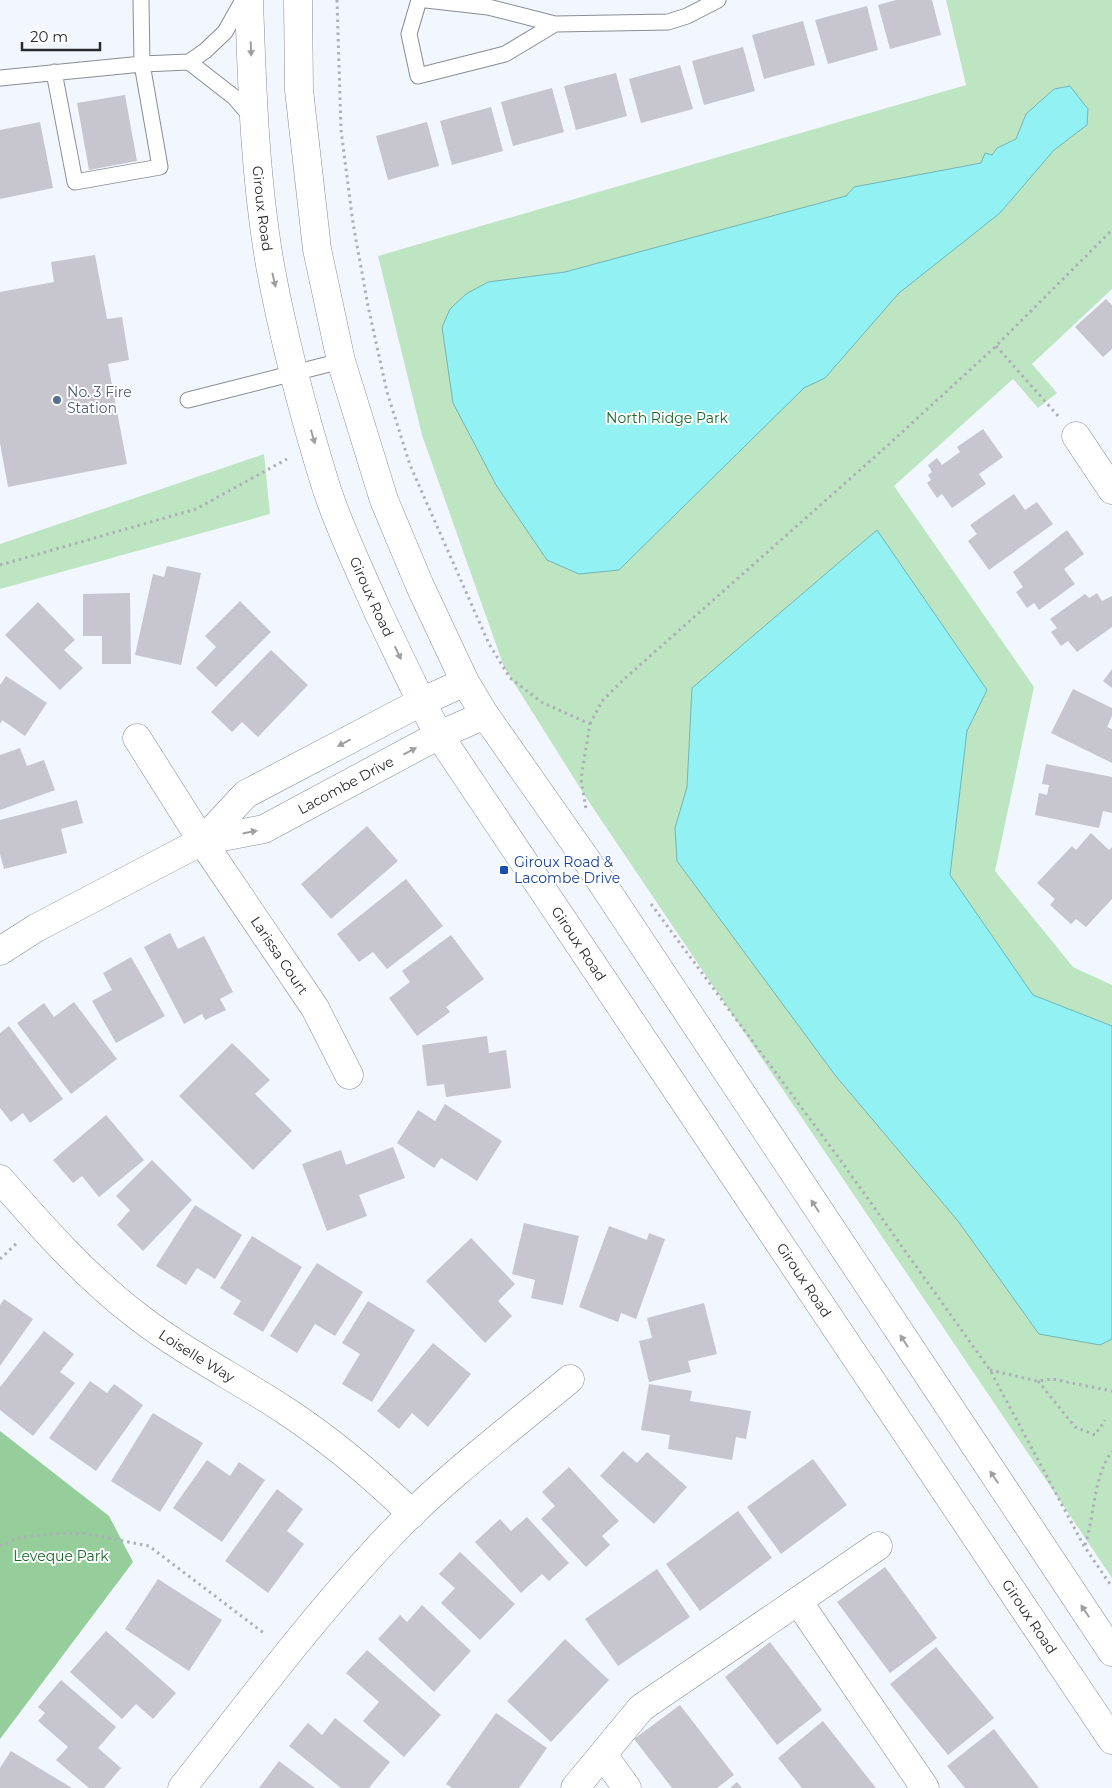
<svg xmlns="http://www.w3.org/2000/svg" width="1112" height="1788" font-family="Montserrat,sans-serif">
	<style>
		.green { fill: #bee5c1 }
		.forest { fill: #96ce9b }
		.water { fill: #91f1f3; stroke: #72b5b8 }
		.building { fill: #c7c5cd }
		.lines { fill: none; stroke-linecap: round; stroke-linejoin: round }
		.service-casing { stroke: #888d94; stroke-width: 17 }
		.minor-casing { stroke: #888d94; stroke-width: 29 }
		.tertiary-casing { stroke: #888d94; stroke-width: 29 }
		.secondary-casing { stroke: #888d94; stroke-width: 29 }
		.path { stroke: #adb0b7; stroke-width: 3; stroke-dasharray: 2.5 4; stroke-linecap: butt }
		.service { stroke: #fff; stroke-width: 15 }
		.minor { stroke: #fff; stroke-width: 28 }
		.tertiary { stroke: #fff; stroke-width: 28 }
		.secondary { stroke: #fff; stroke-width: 28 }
		.oneway { fill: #9e9fa0 }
		.service-dot { fill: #5c6f8a; stroke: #fff; stroke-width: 2 }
		.transit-dot { fill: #1a4fb4; stroke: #fff; stroke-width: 2 }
		.labels { text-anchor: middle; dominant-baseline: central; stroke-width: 4; stroke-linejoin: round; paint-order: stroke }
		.street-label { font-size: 14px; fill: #282a2d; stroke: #fff }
		.service-label { font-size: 14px; fill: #4e5e75; stroke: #fff; text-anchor: start }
		.park-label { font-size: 14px; fill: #17672a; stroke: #fff }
		.transit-label { font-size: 14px; fill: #164399; stroke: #fff; text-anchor: start }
	</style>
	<rect width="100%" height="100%" fill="#f2f7ff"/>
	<!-- green -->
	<path class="green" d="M 946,0 L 1112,0 L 1112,289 L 1032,364 L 1057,393 L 1038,408 L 1013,379 L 894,486 L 1034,687 L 995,871 L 1073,967 L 1112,985 L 1112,1578 L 587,799 L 504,667 L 422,435 L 378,256 L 966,85 Z
		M 264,454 L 270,514 L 0,589 L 0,544 Z"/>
	<!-- forest -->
	<path class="forest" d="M 0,1431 L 109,1516 L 133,1562 L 0,1739 Z"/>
	<!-- water -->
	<path class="water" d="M 1070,86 L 1088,109 L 1087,125 L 1054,150 L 1000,213 L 899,293 L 825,378 L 804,388 L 619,570 L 579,574 L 547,560 L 496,485 L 453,403 L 442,327 L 450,309 L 466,294 L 488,282 L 565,272 L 846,196 L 854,187 L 981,163 L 985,153 L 992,155 L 997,148 L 1016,139 L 1026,114 L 1054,89 Z
		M 877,530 L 987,690 L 967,731 L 950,875 L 1033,995 L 1112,1026 L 1112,1339 L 1100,1345 L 1039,1334 L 958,1221 L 835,1075 L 677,861 L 675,828 L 687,787 L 692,688 Z"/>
	<!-- building -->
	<path class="building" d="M 896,0 L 932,0 L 941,35 L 890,49 L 878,5 Z
		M 867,6 L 878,50 L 828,64 L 815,20 Z
		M 803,21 L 815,65 L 764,79 L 752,35 Z
		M 743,47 L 755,91 L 704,105 L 692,61 Z
		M 680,65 L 693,109 L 641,123 L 629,79 Z
		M 616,73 L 627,116 L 576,130 L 564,86 Z
		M 552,88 L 564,132 L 513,146 L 501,102 Z
		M 125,95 L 137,161 L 89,170 L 77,103 Z
		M 491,107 L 503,151 L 452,165 L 440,121 Z
		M 40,122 L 53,188 L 0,199 L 0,130 Z
		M 427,122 L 439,166 L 388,180 L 376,136 Z
		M 95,255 L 107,319 L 122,317 L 129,360 L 108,364 L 127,464 L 8,487 L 0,443 L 0,292 L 54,282 L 51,262 Z
		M 1106,299 L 1112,305 L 1112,349 L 1103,357 L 1075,327 Z
		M 983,429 L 1003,457 L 979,474 L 986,484 L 952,508 L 942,494 L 937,498 L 927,483 L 931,480 L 928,475 L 932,472 L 928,465 L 937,458 L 942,465 L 960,452 L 957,447 Z
		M 1014,494 L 1025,510 L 1037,502 L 1053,524 L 989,570 L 968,541 L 977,534 L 970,525 Z
		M 1067,530 L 1084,554 L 1064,569 L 1075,584 L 1039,610 L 1034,603 L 1027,608 L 1016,592 L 1023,587 L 1013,572 Z
		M 167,566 L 201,573 L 181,665 L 135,655 L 153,574 L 164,577 Z
		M 130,593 L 131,664 L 102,664 L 102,636 L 83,636 L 83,594 Z
		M 1097,593 L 1102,601 L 1112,596 L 1112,627 L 1077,652 L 1068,641 L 1061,646 L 1051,632 L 1057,628 L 1050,619 L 1085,594 L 1089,598 Z
		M 240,601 L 271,632 L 216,687 L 196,668 L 216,647 L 205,636 Z
		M 38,602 L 75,640 L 64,650 L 83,668 L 60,690 L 5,635 Z
		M 271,650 L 308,685 L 258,737 L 242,722 L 232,732 L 211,712 Z
		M 1112,669 L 1112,688 L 1103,681 Z
		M 6,676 L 47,703 L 25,736 L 2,720 L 0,724 L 0,685 Z
		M 1073,689 L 1112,708 L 1112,716 L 1107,727 L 1112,729 L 1112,763 L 1051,733 Z
		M 20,748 L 27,766 L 44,760 L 55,790 L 0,810 L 0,755 Z
		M 1046,764 L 1112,777 L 1112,813 L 1103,811 L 1099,828 L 1035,815 L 1039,793 L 1047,795 L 1049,785 L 1042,784 Z
		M 77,800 L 83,823 L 61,829 L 67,853 L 4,869 L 0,854 L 0,820 Z
		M 367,826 L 398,861 L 331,919 L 301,884 Z
		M 1091,833 L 1109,850 L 1112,847 L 1112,899 L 1086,927 L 1076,919 L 1071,924 L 1050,905 L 1055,899 L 1037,883 L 1072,846 L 1076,850 Z
		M 406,879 L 443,926 L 387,969 L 373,952 L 359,962 L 337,934 Z
		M 170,933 L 178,949 L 204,936 L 233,992 L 220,999 L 226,1010 L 205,1020 L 202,1014 L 184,1024 L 144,947 Z
		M 451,935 L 484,979 L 446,1007 L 450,1012 L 417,1036 L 389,998 L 410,982 L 402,971 Z
		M 131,957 L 165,1016 L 116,1043 L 92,1001 L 112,990 L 103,973 Z
		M 74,1002 L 117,1059 L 71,1094 L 17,1023 L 44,1003 L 54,1017 Z
		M 9,1026 L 63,1099 L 30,1123 L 23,1113 L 11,1122 L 0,1108 L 0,1033 Z
		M 487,1036 L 489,1053 L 506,1050 L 511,1088 L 446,1097 L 444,1084 L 427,1086 L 422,1045 Z
		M 232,1043 L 270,1080 L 255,1094 L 292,1131 L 253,1170 L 179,1096 Z
		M 445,1104 L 502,1141 L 477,1181 L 441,1158 L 434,1168 L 397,1143 L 418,1110 L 435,1121 Z
		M 106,1115 L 144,1160 L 99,1197 L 82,1176 L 73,1183 L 53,1160 Z
		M 393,1147 L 405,1178 L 359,1195 L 367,1216 L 327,1231 L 302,1164 L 341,1150 L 346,1165 Z
		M 152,1160 L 192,1200 L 143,1251 L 117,1225 L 130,1210 L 116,1196 Z
		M 195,1205 L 242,1235 L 215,1279 L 197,1268 L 186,1285 L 156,1266 Z
		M 524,1223 L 579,1236 L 563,1305 L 531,1298 L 535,1280 L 512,1274 Z
		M 609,1226 L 647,1240 L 649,1233 L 665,1239 L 636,1319 L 621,1313 L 618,1322 L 579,1307 Z
		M 252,1236 L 302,1267 L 263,1332 L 233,1314 L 241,1301 L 220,1288 Z
		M 471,1238 L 515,1284 L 498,1301 L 512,1316 L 485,1343 L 426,1281 Z
		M 317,1263 L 363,1292 L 335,1336 L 315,1324 L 297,1353 L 270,1336 Z
		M 4,1299 L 33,1319 L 0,1366 L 0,1305 Z
		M 368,1301 L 415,1330 L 372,1402 L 342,1384 L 360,1354 L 342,1343 Z
		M 704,1303 L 717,1354 L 688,1361 L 691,1372 L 649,1382 L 639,1341 L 652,1338 L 647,1318 Z
		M 44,1331 L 74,1354 L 60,1372 L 75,1383 L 33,1436 L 0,1410 L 0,1387 Z
		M 433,1343 L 471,1374 L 428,1427 L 412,1413 L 399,1429 L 377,1411 Z
		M 90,1381 L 107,1393 L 114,1384 L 143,1405 L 96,1471 L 49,1438 Z
		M 649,1384 L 692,1391 L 690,1401 L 751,1411 L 746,1439 L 736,1437 L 732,1460 L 668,1449 L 670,1435 L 641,1430 Z
		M 153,1413 L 203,1443 L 160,1512 L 111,1481 Z
		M 623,1451 L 637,1463 L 647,1452 L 687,1487 L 654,1524 L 600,1476 Z
		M 813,1459 L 847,1505 L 781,1554 L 747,1507 Z
		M 207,1460 L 230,1476 L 239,1462 L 265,1480 L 222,1542 L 173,1508 Z
		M 569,1467 L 619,1521 L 602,1536 L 610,1545 L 586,1567 L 541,1519 L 555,1506 L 542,1492 Z
		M 277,1489 L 303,1509 L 287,1531 L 304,1544 L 268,1593 L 225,1561 Z
		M 738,1511 L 772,1558 L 700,1611 L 666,1564 Z
		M 527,1517 L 569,1563 L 549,1581 L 542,1574 L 521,1593 L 475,1542 L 500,1519 L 511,1531 Z
		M 460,1552 L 515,1604 L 480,1640 L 441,1603 L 455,1588 L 439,1574 Z
		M 885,1567 L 937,1638 L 890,1673 L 837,1602 Z
		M 657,1569 L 690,1617 L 618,1666 L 585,1619 Z
		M 158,1579 L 222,1620 L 189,1671 L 125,1629 Z
		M 422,1605 L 471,1651 L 434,1692 L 378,1639 L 400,1615 L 407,1622 Z
		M 106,1631 L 176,1693 L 153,1719 L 136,1704 L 122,1719 L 70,1672 Z
		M 565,1639 L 609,1680 L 551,1742 L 507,1701 Z
		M 770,1642 L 822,1710 L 777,1745 L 725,1677 Z
		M 936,1647 L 994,1718 L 948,1755 L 890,1684 Z
		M 367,1650 L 441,1715 L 404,1757 L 363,1721 L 379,1702 L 346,1673 Z
		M 61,1680 L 116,1727 L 98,1748 L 121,1768 L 104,1788 L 89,1788 L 56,1760 L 68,1747 L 38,1721 L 45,1713 L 38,1707 Z
		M 680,1705 L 734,1775 L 717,1788 L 672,1788 L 634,1739 Z
		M 496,1713 L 547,1748 L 519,1788 L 452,1788 L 446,1784 Z
		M 335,1718 L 390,1762 L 369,1788 L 341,1788 L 289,1746 L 308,1723 L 322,1735 Z
		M 823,1721 L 876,1788 L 802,1788 L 778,1758 Z
		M 994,1729 L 1039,1788 L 965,1788 L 947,1766 Z
		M 11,1751 L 72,1788 L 0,1788 L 0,1768 Z
		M 279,1761 L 315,1788 L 259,1788 Z
		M 737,1782 L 742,1788 L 730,1788 Z"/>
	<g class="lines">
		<!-- service casing -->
		<g class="service-casing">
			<path id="service" d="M 419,0 L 409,34 L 418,76 L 505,54 L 555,24
				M 426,0 L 488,7 L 555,24 L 668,22 L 687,16 L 718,0
				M 189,62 L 234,97 L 253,119
				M 54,72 L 75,182 L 160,167 L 142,64 L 141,0
				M 0,78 L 142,64 L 189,62 L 205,51 L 225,32 L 243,0
				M 188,400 L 341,361"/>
		</g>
		<!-- minor casing -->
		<g class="minor-casing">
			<g id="minor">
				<path d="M 1076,436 L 1112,490"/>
				<path id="s1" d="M 137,738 L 202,841 L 315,1008 L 349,1075"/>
				<path id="s2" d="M 0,1179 C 42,1227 85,1276 136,1315 C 182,1351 234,1377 283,1409 C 329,1439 373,1476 412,1514"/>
				<path d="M 798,1601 L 878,1546"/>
				<path d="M 603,1755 L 627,1788"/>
				<path d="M 182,1788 C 250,1702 316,1613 392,1533 C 446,1477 510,1429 570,1379"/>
				<path d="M 575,1788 L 641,1708 L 798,1601 L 925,1788"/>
			</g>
		</g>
		<!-- tertiary casing -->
		<g class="tertiary-casing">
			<g id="tertiary">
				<path d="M 202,841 L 246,794 L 421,702 L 465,682"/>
				<path id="s3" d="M 0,951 L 36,928 L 202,841 L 264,829 L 439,735 L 485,715"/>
			</g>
		</g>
		<!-- secondary casing -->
		<g class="secondary-casing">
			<g id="secondary">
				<path id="s4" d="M 249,0 C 252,89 255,178 270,265 C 284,341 304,416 327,490 C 341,532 361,573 379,614 C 399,655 417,696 439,735 L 1112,1740"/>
				<path d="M 298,0 L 299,90 L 317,249 L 341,361 L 384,500 L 420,586 L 465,682 L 485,715 L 586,859 L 1112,1652"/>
			</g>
		</g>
		<!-- path -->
		<path class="path" d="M 337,0 L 341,130 L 353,223 L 368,306 L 387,392 L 410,465 L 489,644 L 510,678 L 543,703 L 590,724 L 581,779 L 586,809
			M 996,346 L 1059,417
			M 0,565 L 196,509 L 287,459
			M 590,724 L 602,701 L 622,681 L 887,446 L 996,346 L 1112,230
			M 651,904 L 841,1161 L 990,1370 L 1084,1546 L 1112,1587
			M 0,1259 L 17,1243
			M 990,1370 L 1037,1381 L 1052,1379 L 1112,1391
			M 1038,1381 L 1075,1427 L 1095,1435 L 1105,1420
			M 1085,1545 C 1095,1514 1093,1478 1112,1451
			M 0,1546 L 18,1538 L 49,1534 L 83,1533 L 149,1546 L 265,1634"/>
		<!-- service -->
		<use href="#service" class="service"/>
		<!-- minor -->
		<use href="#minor" class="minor"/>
		<!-- tertiary -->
		<use href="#tertiary" class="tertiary"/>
		<!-- secondary -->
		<use href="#secondary" class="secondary"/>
	</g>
	<!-- one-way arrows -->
	<defs><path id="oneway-solid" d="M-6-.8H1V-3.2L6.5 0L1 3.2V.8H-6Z" transform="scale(1.25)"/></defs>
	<g class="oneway">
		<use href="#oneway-solid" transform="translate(251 49) rotate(88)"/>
		<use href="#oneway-solid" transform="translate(274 280) rotate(77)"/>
		<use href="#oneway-solid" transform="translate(313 437) rotate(74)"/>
		<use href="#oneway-solid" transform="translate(398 653) rotate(65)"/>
		<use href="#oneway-solid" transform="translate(344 743) rotate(152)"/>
		<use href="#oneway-solid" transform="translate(410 751) rotate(-28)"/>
		<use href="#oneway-solid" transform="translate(250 832) rotate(-11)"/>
		<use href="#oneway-solid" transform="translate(815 1206) rotate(-123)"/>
		<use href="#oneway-solid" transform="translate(904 1341) rotate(-123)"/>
		<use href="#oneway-solid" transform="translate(994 1477) rotate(-124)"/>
		<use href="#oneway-solid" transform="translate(1085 1611) rotate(-124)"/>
	</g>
	<!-- markers -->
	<circle class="service-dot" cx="57" cy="400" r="5"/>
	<rect class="transit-dot" x="499" y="865" width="10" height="10" rx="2.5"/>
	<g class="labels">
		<!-- street labels -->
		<g class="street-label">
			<text stroke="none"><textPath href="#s4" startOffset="209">Giroux Road</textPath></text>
			<text stroke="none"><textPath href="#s4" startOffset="614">Giroux Road</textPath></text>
			<text stroke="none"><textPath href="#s3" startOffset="386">Lacombe Drive</textPath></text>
			<text stroke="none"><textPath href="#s4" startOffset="1019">Giroux Road</textPath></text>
			<text stroke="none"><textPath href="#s1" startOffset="260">Larissa Court</textPath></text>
			<text stroke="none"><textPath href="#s4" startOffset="1424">Giroux Road</textPath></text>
			<text stroke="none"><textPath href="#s2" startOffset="266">Loiselle Way</textPath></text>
			<text stroke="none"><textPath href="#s4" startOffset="1829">Giroux Road</textPath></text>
		</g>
		<!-- service labels -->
		<g class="service-label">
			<text x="67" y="392">No. 3 Fire<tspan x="67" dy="16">Station</tspan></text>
		</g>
		<!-- park labels -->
		<g class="park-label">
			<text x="667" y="418">North Ridge Park</text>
			<text x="61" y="1556">Leveque Park</text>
		</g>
		<!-- transit labels -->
		<g class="transit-label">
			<text x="514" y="862">Giroux Road &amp;<tspan x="514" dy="16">Lacombe Drive</tspan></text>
		</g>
	</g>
	<!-- scale -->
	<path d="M22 42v8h78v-8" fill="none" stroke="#282a2d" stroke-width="2.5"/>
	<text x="30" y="42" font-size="15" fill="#282a2d" stroke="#ffffff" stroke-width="4" paint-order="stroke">20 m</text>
</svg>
